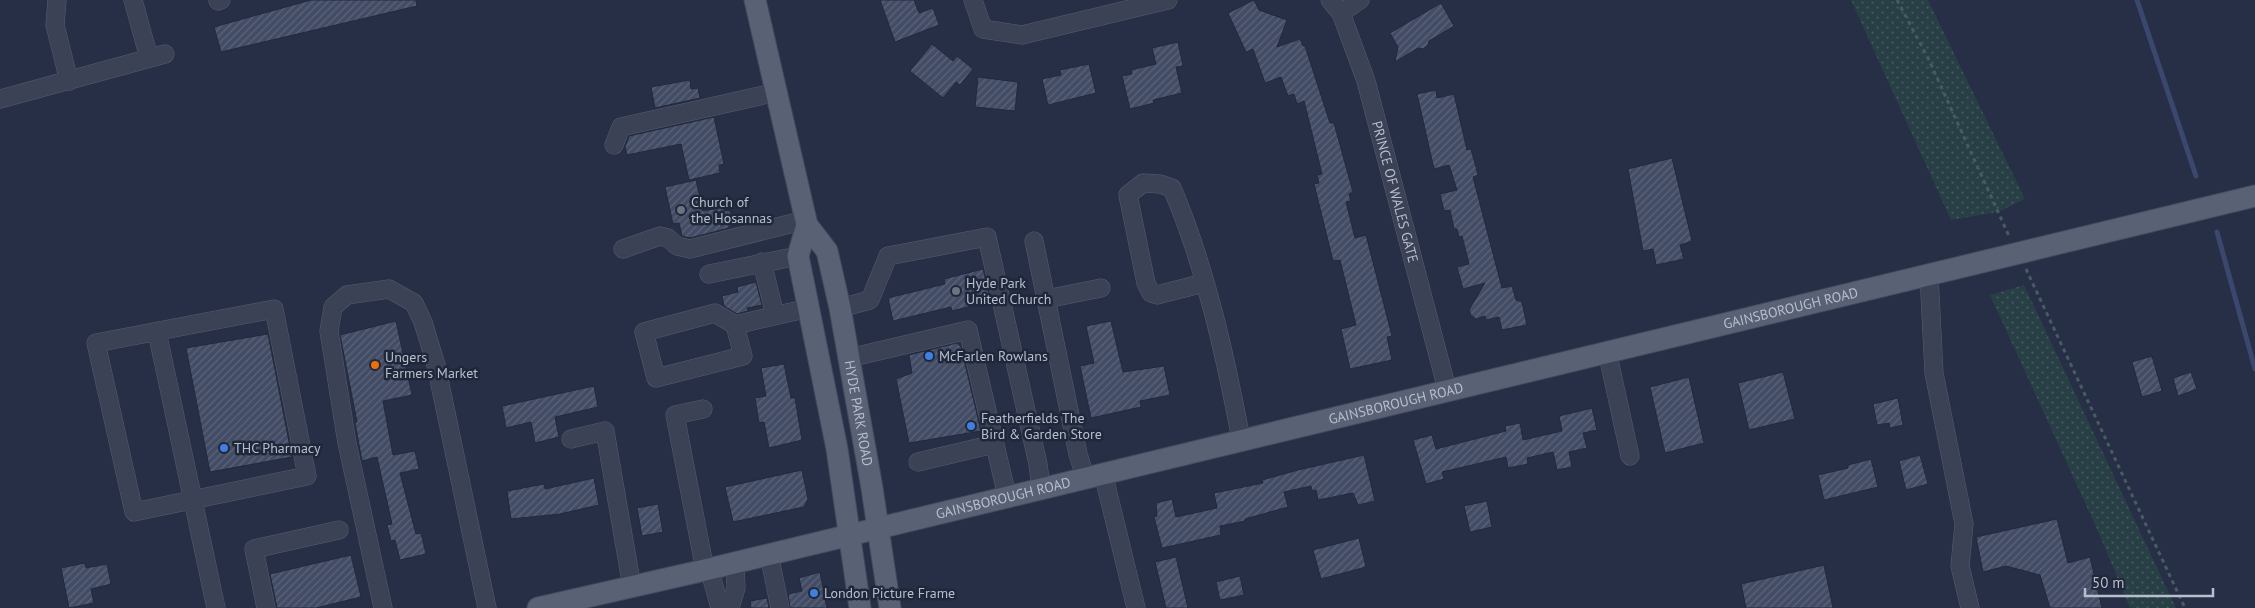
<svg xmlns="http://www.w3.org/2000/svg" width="2255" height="608" font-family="'PT Sans',sans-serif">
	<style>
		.grass { fill: url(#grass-dots) }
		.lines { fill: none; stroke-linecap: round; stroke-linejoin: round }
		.stream { stroke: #3a486d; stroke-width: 5 }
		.building { fill: url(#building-hatch); stroke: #21293c }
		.minor-casing { stroke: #575d6f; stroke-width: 19 }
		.major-casing { stroke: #454b5e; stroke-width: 23 }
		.path { stroke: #475c62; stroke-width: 3; stroke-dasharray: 4 4; stroke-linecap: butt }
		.minor { stroke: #3b4255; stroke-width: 18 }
		.major { stroke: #596174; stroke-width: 21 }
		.worship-dot { fill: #6b7280; stroke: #1f273a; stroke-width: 2 }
		.shop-dot { fill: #3f7fe0; stroke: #1f273a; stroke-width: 2 }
		.food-dot { fill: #e8710a; stroke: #1f273a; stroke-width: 2 }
		.labels { text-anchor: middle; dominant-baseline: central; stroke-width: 5; stroke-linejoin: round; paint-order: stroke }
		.street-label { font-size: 14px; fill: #b9bece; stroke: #1f273a }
		.poi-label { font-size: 14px; fill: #b9bece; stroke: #1f273a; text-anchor: start }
	</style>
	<defs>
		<pattern id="grass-dots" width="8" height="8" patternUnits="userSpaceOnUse" patternTransform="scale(1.25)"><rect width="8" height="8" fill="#283f46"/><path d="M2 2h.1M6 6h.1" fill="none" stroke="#455960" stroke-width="1.8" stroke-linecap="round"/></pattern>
		<pattern id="building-hatch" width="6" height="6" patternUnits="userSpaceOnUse" patternTransform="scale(1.25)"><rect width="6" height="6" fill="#434c65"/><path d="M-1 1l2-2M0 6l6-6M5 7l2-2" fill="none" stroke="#5c647a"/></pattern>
	</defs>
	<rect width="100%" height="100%" fill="#262f45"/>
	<!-- grass -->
	<path class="grass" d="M 1851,0 L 1928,0 L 2025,199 L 1998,212 L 1951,220 Z
		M 2024,285 L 2176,608 L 2130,608 L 2096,527 L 1990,295 Z"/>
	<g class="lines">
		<!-- stream -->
		<path class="stream" d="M 2137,0 L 2196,176
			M 2217,232 L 2255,369"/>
	</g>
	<!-- building -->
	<path class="building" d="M 311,0 L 416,0 L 417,6 L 221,52 L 214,27 Z
		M 880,0 L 914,0 L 919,13 L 933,8 L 939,25 L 895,42 Z
		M 1254,0 L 1259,10 L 1287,20 L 1277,47 L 1300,39 L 1303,46 L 1305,46 L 1330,123 L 1334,123 L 1353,192 L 1349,194 L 1351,201 L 1346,202 L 1355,238 L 1366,235 L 1392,336 L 1387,337 L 1392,360 L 1350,369 L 1341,329 L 1356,325 L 1340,260 L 1333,261 L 1314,184 L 1319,183 L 1317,175 L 1322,174 L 1304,101 L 1297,104 L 1294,94 L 1288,96 L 1281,77 L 1265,83 L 1253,49 L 1246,52 L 1228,13 Z
		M 1441,3 L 1454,26 L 1429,41 L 1428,45 L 1423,49 L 1418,48 L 1395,62 L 1398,47 L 1390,33 Z
		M 1178,42 L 1183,66 L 1176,67 L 1182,93 L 1153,100 L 1154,103 L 1130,109 L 1122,76 L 1132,74 L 1131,70 L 1156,64 L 1152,48 Z
		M 932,44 L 953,61 L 957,56 L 973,69 L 960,85 L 956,82 L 943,98 L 910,71 Z
		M 1089,64 L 1096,93 L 1048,105 L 1042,79 L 1061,75 L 1060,70 Z
		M 978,77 L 1018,82 L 1015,111 L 975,107 Z
		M 690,80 L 691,89 L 698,88 L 700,98 L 655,108 L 651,87 Z
		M 1436,90 L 1437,98 L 1454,94 L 1467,150 L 1471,149 L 1476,167 L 1478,175 L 1473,177 L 1502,288 L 1512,286 L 1516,300 L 1522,302 L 1527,325 L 1502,330 L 1499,317 L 1486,320 L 1485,316 L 1476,319 L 1471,315 L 1469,310 L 1485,283 L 1463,289 L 1457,267 L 1469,264 L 1462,236 L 1459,237 L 1457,229 L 1454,229 L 1450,210 L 1444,211 L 1440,194 L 1457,190 L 1449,165 L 1434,169 L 1417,94 Z
		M 714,117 L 724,164 L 719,165 L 720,173 L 689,180 L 681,144 L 627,155 L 625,147 L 629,136 Z
		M 1672,158 L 1692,241 L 1680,245 L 1684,259 L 1656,265 L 1653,249 L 1643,251 L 1628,169 Z
		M 696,180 L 703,211 L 723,207 L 725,211 L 730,210 L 734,225 L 729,226 L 729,228 L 690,238 L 682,236 L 679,223 L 673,224 L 665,187 Z
		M 983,269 L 991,301 L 952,311 L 951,307 L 893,321 L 888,298 L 945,284 L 944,279 Z
		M 756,282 L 762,305 L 747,308 L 748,311 L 737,314 L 724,306 L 722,296 L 738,292 L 737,287 Z
		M 396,321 L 412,395 L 383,401 L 393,455 L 415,451 L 419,469 L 400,473 L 416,534 L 421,533 L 426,554 L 400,560 L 395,540 L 391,541 L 387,525 L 392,524 L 377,457 L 362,461 L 355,423 L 357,422 L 340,335 Z
		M 1111,321 L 1123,372 L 1164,366 L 1170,395 L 1140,401 L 1141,407 L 1091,418 L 1080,366 L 1094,363 L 1086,326 Z
		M 268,334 L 292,457 L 210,472 L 186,348 Z
		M 957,343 L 961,347 L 981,431 L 909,443 L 896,379 L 912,373 L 909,355 Z
		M 2152,356 L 2162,391 L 2142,397 L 2132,362 Z
		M 784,364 L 791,398 L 795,398 L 802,440 L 769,448 L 764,422 L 759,423 L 755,398 L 766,396 L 761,368 Z
		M 1783,372 L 1795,419 L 1749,430 L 1738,383 Z
		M 2191,372 L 2197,389 L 2178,396 L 2173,378 Z
		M 1689,377 L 1704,443 L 1665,453 L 1650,387 Z
		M 594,386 L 598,407 L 555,417 L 559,437 L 535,443 L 531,422 L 506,428 L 502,406 Z
		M 1898,398 L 1903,425 L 1890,428 L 1889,423 L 1877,425 L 1873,404 Z
		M 1592,408 L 1597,430 L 1583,433 L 1587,448 L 1569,452 L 1572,467 L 1557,470 L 1553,452 L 1527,458 L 1528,464 L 1508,468 L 1506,457 L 1442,472 L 1444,479 L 1426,484 L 1413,440 L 1432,435 L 1436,449 L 1506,431 L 1505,426 L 1520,423 L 1523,440 L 1562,431 L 1559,416 Z
		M 1364,455 L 1375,501 L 1358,505 L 1353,493 L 1318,500 L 1316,490 L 1312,491 L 1311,486 L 1284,492 L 1288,507 L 1245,519 L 1245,521 L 1220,526 L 1221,535 L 1162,548 L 1154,517 L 1157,516 L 1156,503 L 1172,499 L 1176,517 L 1217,508 L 1214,493 L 1263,483 L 1262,480 L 1298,470 Z
		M 1920,455 L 1928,484 L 1906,490 L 1899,461 Z
		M 1871,459 L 1878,487 L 1824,500 L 1818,475 L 1848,468 L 1848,465 Z
		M 802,470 L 808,499 L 804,507 L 733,522 L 725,487 Z
		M 594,478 L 599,505 L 560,514 L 511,519 L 507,491 L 544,484 L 545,489 Z
		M 1487,501 L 1492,527 L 1470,532 L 1464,506 Z
		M 658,504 L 663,532 L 642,536 L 637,508 Z
		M 2057,519 L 2068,563 L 2090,557 L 2102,608 L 2050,608 L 2040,575 L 2006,566 L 1983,572 L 1976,537 Z
		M 1359,538 L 1366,567 L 1321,579 L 1313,550 Z
		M 351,555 L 361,597 L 316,608 L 277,608 L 270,574 Z
		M 1176,557 L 1188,608 L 1166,608 L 1155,562 Z
		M 85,563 L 86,568 L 107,564 L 111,584 L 91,589 L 94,603 L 69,608 L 61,568 Z
		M 1824,565 L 1833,608 L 1746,608 L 1741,584 Z
		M 820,572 L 827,608 L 790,608 L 788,594 L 802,591 L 799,578 Z
		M 1240,576 L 1244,595 L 1220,600 L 1216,582 Z
		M 767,598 L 769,608 L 751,608 L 750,601 Z"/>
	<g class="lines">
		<!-- minor casing -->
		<g class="minor-casing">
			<g id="minor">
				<path d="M 57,0 L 55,25 L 69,81"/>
				<path d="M 133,0 L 149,58"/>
				<path d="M 973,0 L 983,29 L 1022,35 L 1168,0"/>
				<path id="s1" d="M 1330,0 L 1341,13 L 1366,81 L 1447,389"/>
				<path d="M 218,1 L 221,0"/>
				<path d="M 1341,13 L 1360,0"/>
				<path d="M 0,99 L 165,54"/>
				<path d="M 614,145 L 621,127 L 777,92"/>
				<path d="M 1034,241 L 1078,454 L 1085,477"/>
				<path d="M 623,249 L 660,236 L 668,238 L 677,246 L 690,249 L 805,220"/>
				<path d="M 762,262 L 775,315"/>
				<path d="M 709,274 L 798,256"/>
				<path d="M 1929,275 L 1934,373 L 1964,524 L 1960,566 L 1970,608"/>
				<path d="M 1204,283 L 1157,295 L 1151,293 L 1146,283 L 1128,195 L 1143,183 L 1160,184 L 1172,188 C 1206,268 1225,355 1241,439"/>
				<path d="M 1046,299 L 1101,288"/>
				<path d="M 840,308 L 870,300 L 888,256 L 987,237 L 1038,464 L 1041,488"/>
				<path d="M 274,309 L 307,476 L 134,512 L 96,343 Z"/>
				<path d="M 735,325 L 715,313 L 644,332 L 656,378 L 743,356 L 735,325 L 809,308"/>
				<path d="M 157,332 L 216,608"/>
				<path d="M 1607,351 L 1630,456"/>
				<path d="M 849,358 L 968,330 L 1007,496"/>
				<path d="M 703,409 L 675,415 L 705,570"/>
				<path d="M 571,439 L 605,431 L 632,587"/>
				<path d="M 918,462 L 994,444"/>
				<path d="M 1103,473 L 1136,608"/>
				<path d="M 769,554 L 780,608"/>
				<path d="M 709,568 L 720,608"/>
				<path d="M 266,608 L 254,549 L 339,530"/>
				<path d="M 383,608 L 347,443 L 329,331 L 333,307 L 347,295 L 389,289 L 414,303 L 423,322 L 436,365 L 487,608"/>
				<path d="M 730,608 L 736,588 L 735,562"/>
			</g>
		</g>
		<!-- major casing -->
		<g class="major-casing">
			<g id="major">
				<path id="s2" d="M 755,0 L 807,225 L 827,251 L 840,308 L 872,488 L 890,608"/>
				<path d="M 807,225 L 798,256 L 837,449 L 860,608"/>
				<path id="s3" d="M 538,608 L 705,570 L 2255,196"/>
			</g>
		</g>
		<!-- path -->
		<path class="path" d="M 1897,0 L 1928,58 L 2009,236
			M 2026,269 L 2185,608"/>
		<!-- minor -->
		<use href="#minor" class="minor"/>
		<!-- major -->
		<use href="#major" class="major"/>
	</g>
	<!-- markers -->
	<g class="worship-dot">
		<circle cx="681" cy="210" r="5"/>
		<circle cx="956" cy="291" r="5"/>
	</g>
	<g class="shop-dot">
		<circle cx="929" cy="356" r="5"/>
		<circle cx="971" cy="426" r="5"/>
		<circle cx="224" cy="448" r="5"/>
		<circle cx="814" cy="593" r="5"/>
	</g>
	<circle class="food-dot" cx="375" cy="365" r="5"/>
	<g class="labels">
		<!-- street labels -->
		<g class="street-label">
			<text stroke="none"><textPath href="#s1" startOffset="204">PRINCE OF WALES GATE</textPath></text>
			<text stroke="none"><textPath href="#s3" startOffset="1288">GAINSBOROUGH ROAD</textPath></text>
			<text stroke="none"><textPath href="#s3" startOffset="882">GAINSBOROUGH ROAD</textPath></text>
			<text stroke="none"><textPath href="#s2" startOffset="429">HYDE PARK ROAD</textPath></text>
			<text stroke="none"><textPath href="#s3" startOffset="478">GAINSBOROUGH ROAD</textPath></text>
		</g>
		<!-- poi labels -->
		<g class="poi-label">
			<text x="691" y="202">Church of<tspan x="691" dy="16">the Hosannas</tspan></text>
			<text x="966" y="283">Hyde Park<tspan x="966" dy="16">United Church</tspan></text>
			<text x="939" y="356">McFarlen Rowlans</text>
			<text x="385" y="357">Ungers<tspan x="385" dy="16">Farmers Market</tspan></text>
			<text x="981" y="418">Featherfields The<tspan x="981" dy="16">Bird &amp; Garden Store</tspan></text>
			<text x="234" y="448">THC Pharmacy</text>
			<text x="824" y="593">London Picture Frame</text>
		</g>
	</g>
	<!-- scale -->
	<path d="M2085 588v8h128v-8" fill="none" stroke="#b9bece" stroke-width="2.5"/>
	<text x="2092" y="588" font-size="15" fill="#b9bece" stroke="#1f273a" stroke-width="4" paint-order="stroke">50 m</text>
</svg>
